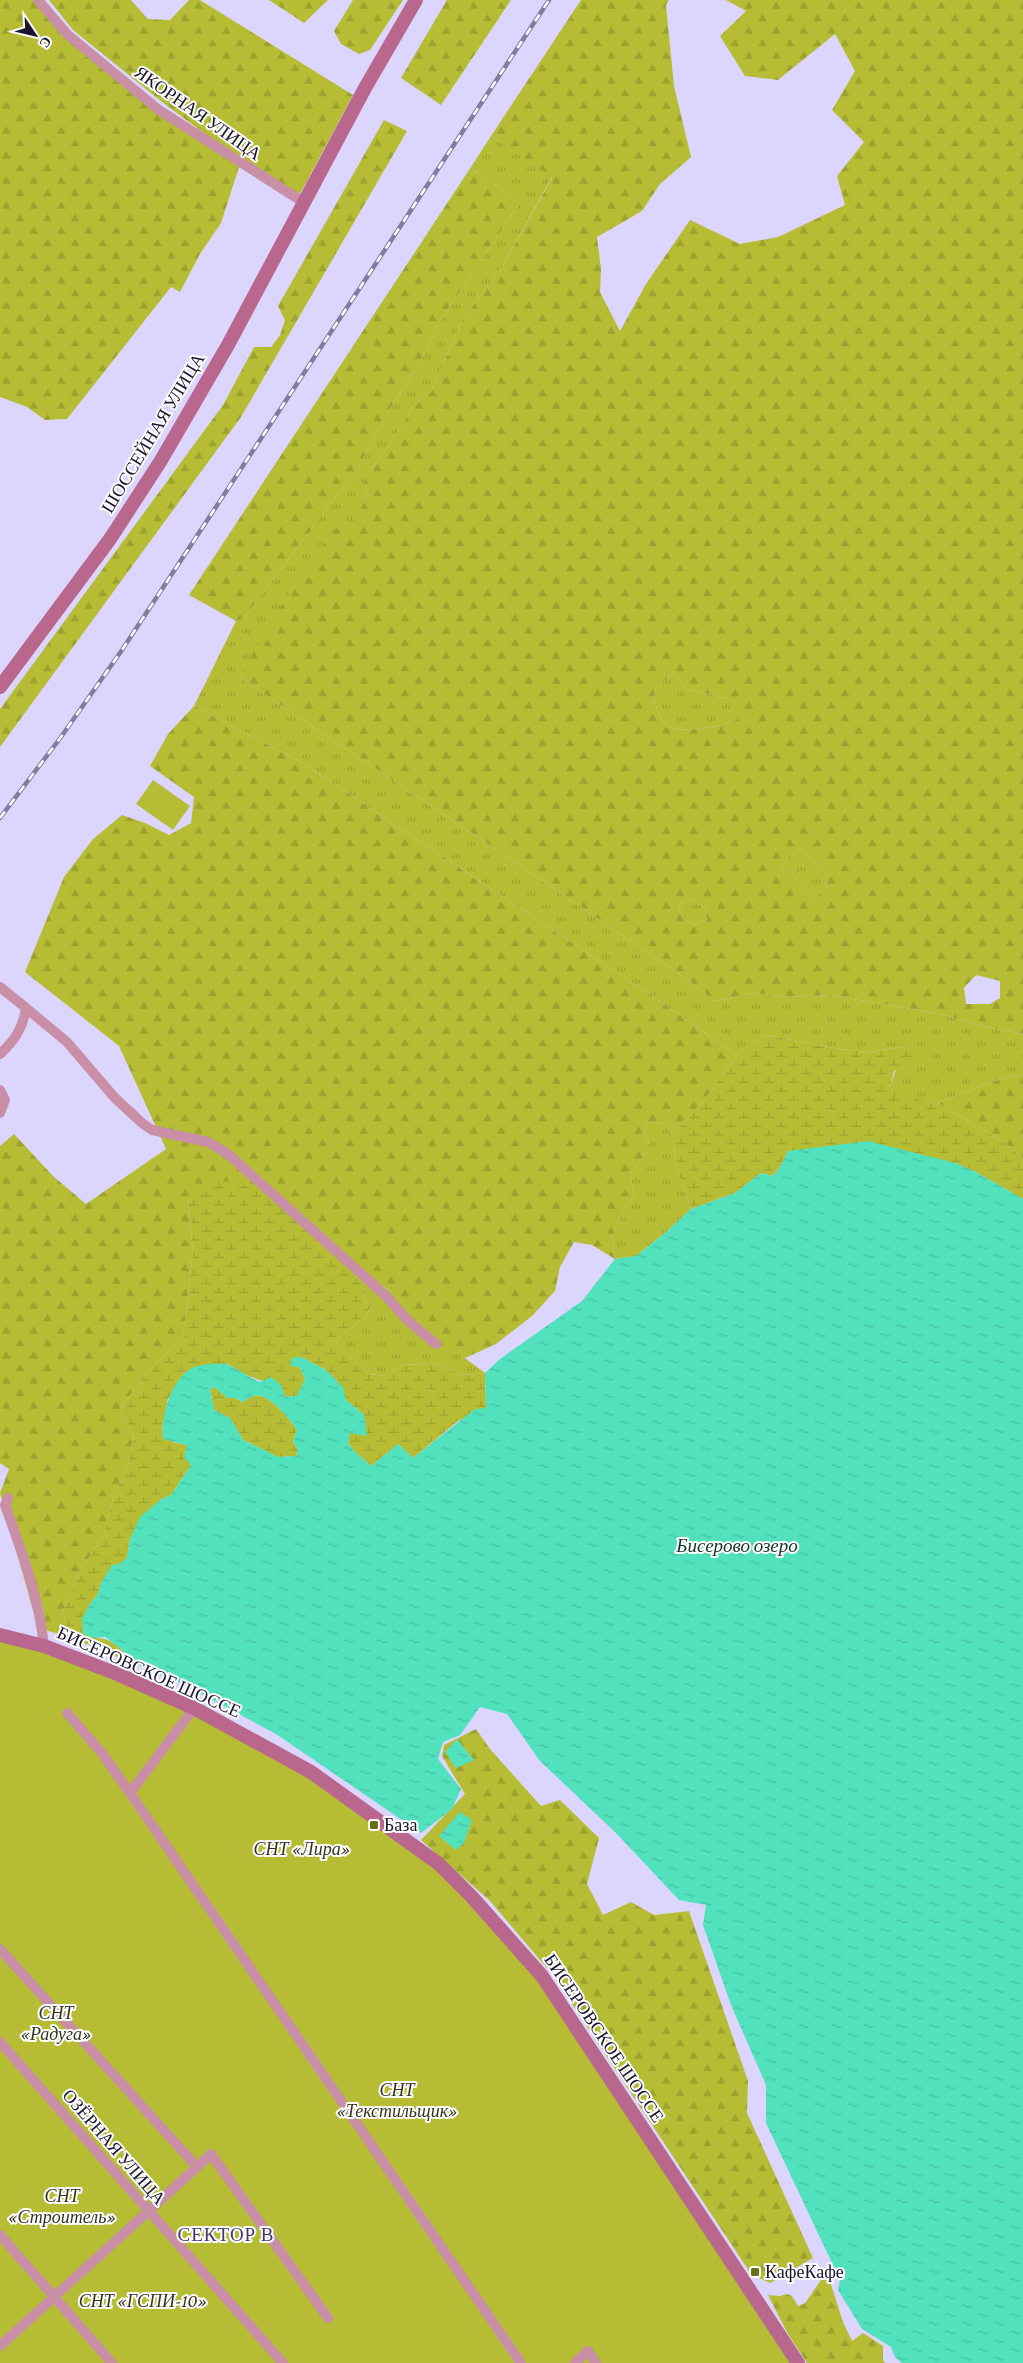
<svg xmlns="http://www.w3.org/2000/svg" width="1023" height="2363" font-family="'Crimson Pro',serif">
	<style>
		.grass { fill: url(#grass-tufts) }
		.forest { fill: url(#forest-firs); fill-rule: evenodd }
		.wetland { fill: url(#wetland-marsh) }
		.garden { fill: #b6bd34 }
		.water { fill: url(#water-ripples); fill-rule: evenodd }
		.lines { fill: none; stroke-linecap: round; stroke-linejoin: round }
		.minor { stroke: #c88fa7; stroke-width: 10 }
		.secondary { stroke: #b9678c; stroke-width: 14 }
		.rail-casing { stroke: #827c9d; stroke-width: 4.5 }
		.rail { stroke: #fdfdfd; stroke-width: 2.5; stroke-dasharray: 8; stroke-linecap: butt }
		.poi-dot { fill: #6b6f14; stroke: #fdfdfd; stroke-width: 2 }
		.labels { text-anchor: middle; dominant-baseline: central; stroke-width: 4; stroke-linejoin: round; paint-order: stroke }
		.street-label { font-size: 18px; fill: #1b152d; stroke: #fdfdfd }
		.poi-label { font-size: 18px; fill: #1b152d; stroke: #fdfdfd; text-anchor: start }
		.park-label { font-size: 18px; font-style: italic; fill: #33351d; stroke: #fdfdfd }
		.water-label { font-size: 19px; font-style: italic; fill: #16342b; stroke: #fdfdfd }
		.neighbourhood-label { font-size: 19px; letter-spacing: 1px; fill: #43366d; stroke: #fdfdfd }
	</style>
	<defs>
		<pattern id="grass-tufts" width="24" height="20" patternUnits="userSpaceOnUse" patternTransform="scale(1.25)"><rect width="24" height="20" fill="#b6bd34"/><path d="M3 7l-1-3M5 7V3M7 7l1-3M15 17l-1-3M17 17v-4M19 17l1-3" fill="none" stroke="#9ca22e"/></pattern>
		<pattern id="forest-firs" width="22" height="20" patternUnits="userSpaceOnUse" patternTransform="scale(1.25)"><rect width="22" height="20" fill="#b6bd34"/><path d="M5 1l3.5 6h-7zM16 11l3.5 6h-7z" fill="#9ca22e"/></pattern>
		<pattern id="wetland-marsh" width="20" height="14" patternUnits="userSpaceOnUse" patternTransform="scale(1.25)"><rect width="20" height="14" fill="#b6bd34"/><path d="M1 5h8M5 5V1M11 12h8M15 12V8" fill="none" stroke="#9ca22e"/></pattern>
		<pattern id="water-ripples" width="26" height="14" patternUnits="userSpaceOnUse" patternTransform="scale(1.25)"><rect width="26" height="14" fill="#51e1bc"/><path d="M2 4q2-2 4 0t4 0M15 11q2-2 4 0t4 0" fill="none" stroke="#46c0a2"/></pattern>
	</defs>
	<rect width="100%" height="100%" fill="#dcd6ff"/>
	<!-- grass -->
	<path class="grass" d="M 491,136 L 552,177 L 502,267 L 461,322 L 432,391 L 413,407 L 390,444 L 364,479 L 367,498 L 346,532 L 337,528 L 239,677 L 515,862 L 679,974 L 715,1001 L 754,993 L 787,997 L 831,995 L 945,1015 L 986,1027 L 1023,1034 L 1023,1074 L 994,1081 L 938,1103 L 893,1096 L 890,1086 L 904,1047 L 867,1052 L 840,1049 L 766,1035 L 737,1055 L 652,996 L 301,762 L 194,706 L 236,621 L 243,619 L 359,466 L 395,400 L 417,368 L 440,321 L 519,204 L 471,167 Z
		M 674,673 L 686,689 L 729,699 L 749,713 C 743,716 737,720 731,722 C 719,727 680,733 669,727 C 660,722 656,707 653,697 L 657,687 Z
		M 803,848 L 808,858 L 825,871 L 827,886 L 815,900 L 791,872 L 782,869 L 788,857 Z
		M 689,899 L 704,907 L 707,920 L 692,925 L 682,917 L 679,905 Z
		M 647,1122 L 663,1123 L 673,1134 L 676,1167 L 691,1209 L 665,1233 L 636,1256 L 615,1259 C 609,1232 619,1216 634,1196 L 630,1174 L 651,1147 L 643,1132 Z
		M 378,1285 L 394,1292 L 426,1329 L 485,1373 L 465,1375 L 431,1363 L 403,1365 L 385,1376 L 369,1374 L 335,1341 L 367,1315 L 370,1308 L 363,1296 L 370,1287 Z"/>
	<!-- forest -->
	<path class="forest" d="M 0,0 L 38,0 L 67,34 L 159,110 L 240,164 L 221,223 L 200,254 L 180,292 L 171,287 L 67,419 L 45,420 L 27,407 L 0,397 Z
		M 49,0 L 131,0 L 148,19 L 170,20 L 189,0 L 200,0 L 353,95 L 300,194 L 245,163 L 162,102 L 73,30 Z
		M 269,0 L 328,0 L 304,23 Z
		M 353,0 L 403,0 L 370,50 L 359,54 L 341,44 L 334,31 Z
		M 447,0 L 511,0 L 441,105 L 401,78 Z
		M 581,0 L 669,0 L 666,5 L 674,86 L 691,157 L 660,184 L 642,211 L 597,237 L 601,269 L 600,292 L 620,331 L 646,284 L 690,220 L 740,244 L 778,237 L 845,205 L 837,176 L 864,142 L 832,110 L 855,71 L 835,34 L 778,80 L 745,76 L 720,36 L 746,11 L 726,0 L 1023,0 L 1023,1034 L 986,1027 L 945,1015 L 831,995 L 787,997 L 754,993 L 715,1001 L 679,974 L 515,862 L 239,677 C 269,625 299,574 337,527 L 346,531 L 367,498 L 364,479 L 390,444 L 413,407 L 432,391 L 461,322 L 502,267 L 552,178 L 491,136 ZM 674,673 L 686,689 L 729,699 L 748,713 C 743,716 737,720 731,722 C 719,727 680,733 669,727 C 660,722 656,707 653,697 L 657,687 ZM 803,848 L 808,858 L 825,871 L 827,886 L 815,900 L 791,872 L 782,869 L 788,857 ZM 689,899 L 704,907 L 707,920 L 692,925 L 682,917 L 679,905 ZM 976,975 L 1000,981 L 1000,998 L 990,1004 L 966,1004 L 964,988 Z
		M 384,120 L 407,131 L 241,417 L 0,747 L 0,709 L 223,405 L 254,347 L 271,347 L 280,335 L 285,320 L 278,306 Z
		M 471,167 L 519,204 L 440,321 L 417,368 L 395,400 L 359,466 L 243,619 L 236,621 L 189,595 Z
		M 194,706 L 301,762 L 652,996 L 737,1055 L 703,1102 L 673,1134 L 663,1123 L 647,1122 L 643,1132 L 651,1147 L 630,1174 L 634,1196 C 619,1216 609,1232 615,1259 L 592,1245 L 574,1242 L 560,1267 L 555,1291 L 532,1316 L 496,1344 L 465,1358 L 443,1344 L 426,1329 L 394,1292 L 188,1197 L 193,1251 L 183,1337 L 145,1376 L 120,1409 L 134,1437 L 128,1465 L 114,1494 L 104,1534 L 78,1575 L 63,1610 L 69,1637 L 38,1628 L 0,1493 L 9,1469 L 0,1463 L 0,1146 L 14,1134 L 53,1176 L 86,1204 L 166,1149 L 119,1046 L 25,972 L 64,877 L 93,839 L 122,815 L 145,823 L 169,835 L 191,823 L 194,797 L 150,766 L 168,734 Z
		M 1023,1074 L 1023,1158 L 1002,1141 L 938,1103 L 994,1081 Z
		M 476,1729 L 490,1749 L 541,1806 L 560,1800 L 599,1838 L 587,1884 L 603,1915 L 631,1902 L 654,1915 L 689,1911 L 748,2081 L 747,2113 L 813,2258 L 770,2283 L 751,2274 L 552,1974 L 490,1901 L 421,1840 L 465,1794 L 442,1756 L 444,1745 Z
		M 829,2278 L 843,2322 L 852,2341 L 863,2333 L 883,2346 L 883,2360 L 885,2363 L 807,2363 L 788,2334 L 768,2295 L 780,2296 L 787,2294 L 792,2296 L 798,2306 L 805,2303 L 821,2280 Z"/>
	<!-- wetland -->
	<path class="wetland" d="M 766,1035 L 840,1049 L 867,1052 L 904,1047 L 917,1057 L 894,1071 L 890,1086 L 893,1095 L 938,1103 L 1002,1141 L 1023,1158 L 1023,1199 L 976,1172 L 955,1163 L 788,1151 L 779,1169 L 772,1176 L 761,1173 L 735,1193 L 691,1209 L 676,1167 L 673,1134 L 703,1102 L 737,1055 Z
		M 209,1181 L 235,1182 L 272,1194 L 370,1287 L 363,1296 L 370,1308 L 367,1315 L 335,1341 L 369,1374 L 385,1376 L 403,1365 L 431,1363 L 465,1375 L 485,1373 L 486,1408 L 458,1421 L 413,1458 L 398,1444 L 371,1466 L 354,1451 L 348,1443 L 350,1432 L 366,1435 L 364,1415 L 346,1400 L 326,1370 L 301,1357 L 300,1368 L 305,1379 L 298,1396 L 285,1397 L 281,1385 C 260,1382 246,1376 228,1364 L 168,1398 L 162,1430 L 173,1442 L 187,1445 L 191,1465 L 171,1495 L 160,1500 L 130,1539 L 127,1558 L 101,1583 L 98,1594 L 89,1605 L 94,1638 C 113,1637 121,1649 133,1663 L 69,1637 L 63,1610 L 78,1575 L 104,1534 L 114,1494 L 128,1465 L 134,1437 L 120,1409 L 145,1376 L 183,1337 L 193,1251 L 188,1197 Z
		M 215,1387 L 227,1398 L 235,1398 L 243,1402 C 246,1400 250,1396 254,1396 C 269,1392 290,1420 297,1430 L 293,1441 L 298,1450 L 296,1456 L 278,1457 L 243,1440 L 230,1418 L 214,1410 L 210,1389 Z"/>
	<!-- garden -->
	<path class="garden" d="M 153,780 L 190,806 L 173,830 L 136,804 Z
		M 0,1641 L 43,1652 L 112,1678 L 191,1713 L 308,1777 L 435,1869 L 468,1901 L 537,1979 L 790,2363 L 0,2363 Z"/>
	<!-- water -->
	<path class="water" d="M 868,1141 L 955,1163 L 976,1172 L 1023,1199 L 1023,2363 L 902,2363 L 895,2357 L 891,2347 L 862,2329 L 838,2290 L 840,2280 L 766,2123 L 766,2085 L 731,2005 L 703,1925 L 706,1905 L 679,1900 L 616,1833 L 540,1761 L 507,1714 L 480,1707 L 460,1735 L 443,1742 L 438,1759 L 461,1789 L 452,1809 L 421,1833 L 276,1734 L 185,1685 L 133,1663 L 121,1649 L 105,1637 L 94,1638 L 83,1634 L 82,1619 L 89,1605 L 98,1594 L 101,1583 L 112,1565 L 119,1564 L 127,1558 L 130,1539 L 140,1517 L 160,1500 L 171,1495 L 191,1465 L 184,1457 L 187,1445 L 163,1439 C 161,1417 170,1380 192,1368 C 199,1364 218,1363 226,1364 C 231,1365 252,1379 260,1382 L 271,1377 L 281,1385 L 285,1397 L 297,1396 L 305,1379 L 300,1368 L 290,1365 L 292,1358 L 301,1357 L 326,1370 L 343,1387 L 346,1400 L 364,1415 L 367,1436 L 350,1433 L 348,1443 L 354,1451 L 371,1466 L 398,1444 L 413,1458 L 475,1409 L 486,1408 L 485,1373 L 500,1359 L 582,1301 L 615,1259 L 636,1256 L 665,1233 L 691,1209 L 735,1193 L 761,1173 L 772,1176 L 779,1169 L 788,1151 ZM 215,1387 L 227,1398 L 235,1398 L 243,1402 C 247,1400 250,1396 254,1396 C 269,1392 290,1420 297,1430 L 293,1441 L 298,1450 L 296,1456 L 278,1457 L 243,1440 L 230,1418 L 214,1410 L 210,1389 Z
		M 457,1739 L 474,1760 L 456,1768 L 445,1752 Z
		M 460,1812 L 472,1820 L 464,1843 L 456,1850 L 439,1836 Z"/>
	<g class="lines">
		<!-- minor -->
		<path class="minor" d="M 38,0 L 67,34 L 159,110 L 303,202
			M 0,987 L 26,1008 C 23,1028 15,1040 0,1054
			M 26,1008 L 67,1042 L 115,1098 L 142,1123 L 152,1130 L 208,1142 L 228,1154 L 386,1296 L 407,1320 L 436,1344
			M 0,1090 L 5,1100 L 0,1113
			M 8,1498 L 5,1505 C 21,1550 39,1597 44,1646
			M 194,1708 L 130,1793 L 521,2363
			M 67,1713 L 101,1752 L 130,1793
			M 0,1949 L 197,2167 L 0,2346
			M 0,2042 L 283,2363
			M 197,2167 L 211,2154 L 328,2318
			M 0,2235 L 112,2363
			M 575,2363 L 588,2351 L 596,2363"/>
		<!-- secondary -->
		<path class="secondary" d="M 0,687 L 110,539 L 160,462 L 228,345 L 365,88 L 416,0
			M 0,1635 L 44,1646 L 115,1673 L 194,1708 L 311,1772 L 439,1864 L 472,1897 L 542,1976 L 798,2363"/>
		<!-- rail casing -->
		<g class="rail-casing">
			<path id="rail" d="M 0,818 L 61,737 L 122,650 L 549,0"/>
		</g>
		<!-- rail -->
		<use href="#rail" class="rail"/>
	</g>
	<!-- markers -->
	<g class="poi-dot">
		<rect x="369" y="1820" width="10" height="10" rx="2.5"/>
		<rect x="750" y="2267" width="10" height="10" rx="2.5"/>
	</g>
	<g class="labels">
		<!-- street labels -->
		<g class="street-label">
			<text transform="translate(198 113) rotate(35)">ЯКОРНАЯ УЛИЦА</text>
			<text transform="translate(153 433) rotate(-59)">ШОССЕЙНАЯ УЛИЦА</text>
			<text transform="translate(149 1672) rotate(24)">БИСЕРОВСКОЕ ШОССЕ</text>
			<text transform="translate(604 2038) rotate(56)">БИСЕРОВСКОЕ ШОССЕ</text>
			<text transform="translate(114 2147) rotate(49)">ОЗЁРНАЯ УЛИЦА</text>
		</g>
		<!-- poi labels -->
		<g class="poi-label">
			<text x="384" y="1825">База</text>
			<text x="765" y="2272">КафеКафе</text>
		</g>
		<!-- park labels -->
		<g class="park-label">
			<text x="302" y="1849">СНТ «Лира»</text>
			<text x="56" y="2013">СНТ<tspan x="56" dy="21">«Радуга»</tspan></text>
			<text x="397" y="2090">СНТ<tspan x="397" dy="21">«Текстильщик»</tspan></text>
			<text x="62" y="2196">СНТ<tspan x="62" dy="21">«Строитель»</tspan></text>
			<text x="143" y="2301">СНТ «ГСПИ-10»</text>
		</g>
		<!-- water labels -->
		<g class="water-label">
			<text x="737" y="1545">Бисерово озеро</text>
		</g>
		<!-- neighbourhood labels -->
		<g class="neighbourhood-label">
			<text x="226" y="2234">СЕКТОР В</text>
		</g>
	</g>
	<!-- north arrow -->
	<g transform="translate(35 35) rotate(125)" stroke="#fdfdfd" stroke-width="4" paint-order="stroke">
	<path d="M0-4L9 19L0 12L-9 19Z" fill="#1b152d"/>
	<text y="-8" font-size="14" font-weight="bold" text-anchor="middle" fill="#1b152d">С</text>
	</g>
</svg>
